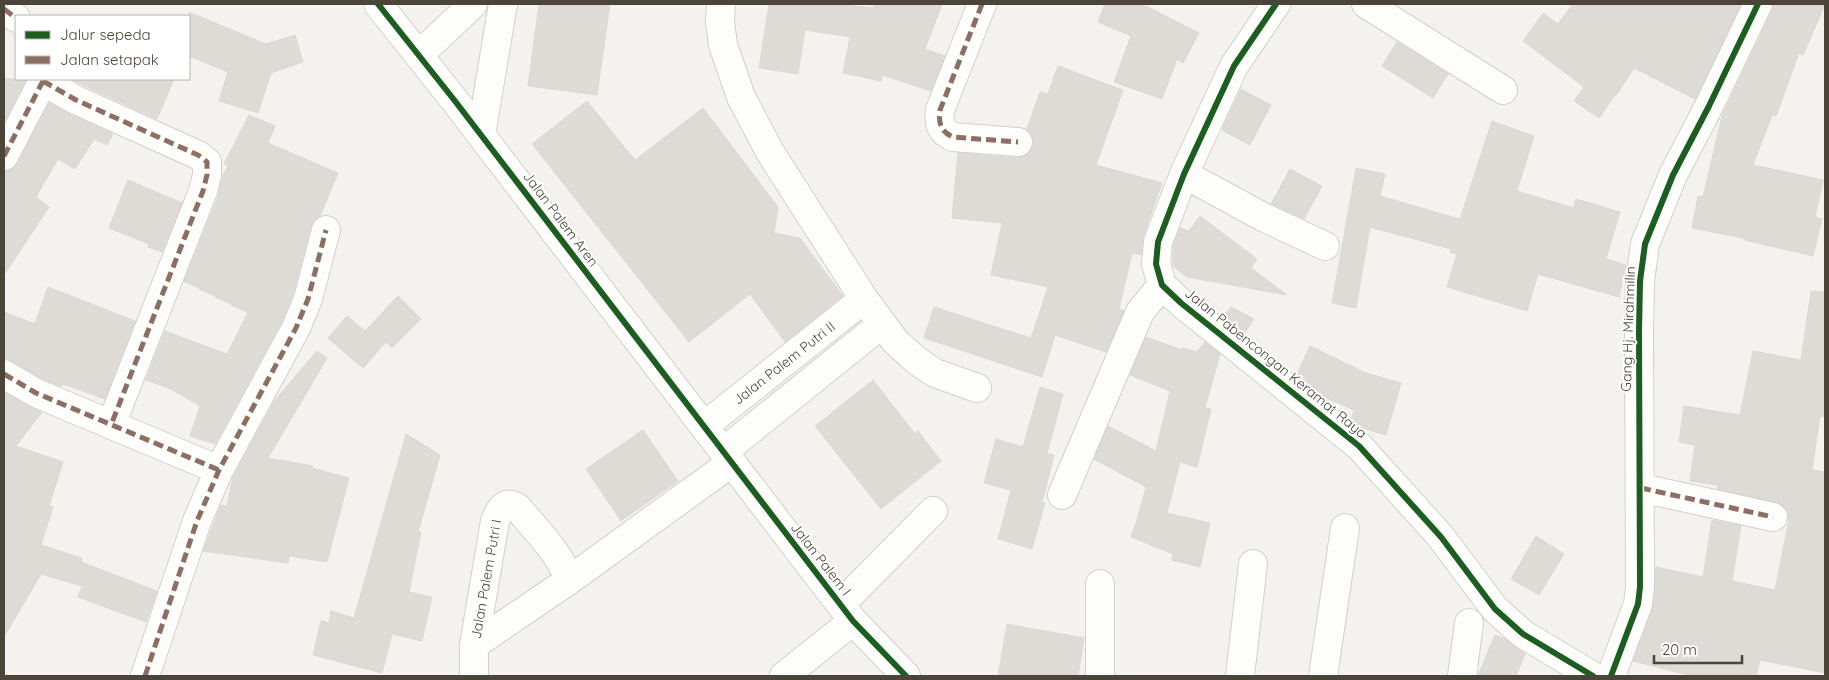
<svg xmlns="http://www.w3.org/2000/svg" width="1829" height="680" font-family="Quicksand,sans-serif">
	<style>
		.building { fill: #dedbd6; stroke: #dcd9d4 }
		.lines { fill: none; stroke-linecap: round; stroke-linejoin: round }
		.minor-casing { stroke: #d2d0cb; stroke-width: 30 }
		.minor { stroke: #fdfdfc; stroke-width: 28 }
		.quiet { stroke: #8d6e63; stroke-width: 5; stroke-dasharray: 10 5; stroke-linecap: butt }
		.cycleway-casing { stroke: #fff; stroke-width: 9 }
		.cycleway { stroke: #1b5e20; stroke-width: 6 }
		.labels { text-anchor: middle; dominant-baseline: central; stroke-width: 4; stroke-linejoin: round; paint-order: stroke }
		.street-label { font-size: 14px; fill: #4b4439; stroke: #fff }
	</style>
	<rect width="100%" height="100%" fill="#f4f2ee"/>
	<!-- building -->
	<path class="building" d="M 539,4 L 610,4 L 597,95 L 528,86 Z
		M 769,4 L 834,4 L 873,8 L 875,4 L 942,4 L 925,49 L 945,56 L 931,91 L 882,75 L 881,81 L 843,73 L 850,37 L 805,30 L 798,74 L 759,68 Z
		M 1105,4 L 1142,4 L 1199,33 L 1183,63 L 1177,59 L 1162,99 L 1114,82 L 1131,36 L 1098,22 Z
		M 1573,4 L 1741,4 L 1695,99 L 1634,68 L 1617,94 L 1616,94 L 1599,118 L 1574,101 L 1584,87 L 1523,41 L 1543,13 L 1558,24 Z
		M 1773,4 L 1825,4 L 1803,55 L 1799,53 L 1776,116 L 1772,115 L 1753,165 L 1823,180 L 1815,217 L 1822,219 L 1813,256 L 1744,240 L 1744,238 L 1692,228 L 1698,196 L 1703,197 L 1722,116 L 1772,11 Z
		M 189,12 L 266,44 L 295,35 L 303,62 L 271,73 L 258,113 L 219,101 L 228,72 L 189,56 Z
		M 1397,42 L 1448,74 L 1433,98 L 1382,66 Z
		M 1058,66 L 1123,90 L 1096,165 L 1162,183 L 1143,237 L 1141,255 L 1132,253 L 1119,309 L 1124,311 L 1106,352 L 1055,335 L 1042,377 L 924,338 L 934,307 L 1031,338 L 1048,287 L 991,275 L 1002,223 L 952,218 L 958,153 L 1017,158 L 1024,156 L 1031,151 L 1034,143 L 1032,135 L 1027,129 L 1040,92 L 1048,94 Z
		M 4,79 L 27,79 L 4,123 Z
		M 70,79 L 174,79 L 157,119 Z
		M 1241,89 L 1271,105 L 1250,145 L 1222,130 Z
		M 587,101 L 635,160 L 703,108 L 778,207 L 774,233 L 800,238 L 843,296 L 785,342 L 750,294 L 689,342 L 532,144 Z
		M 49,103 L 70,114 L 113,134 L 107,145 L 94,139 L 75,169 L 58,159 L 36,197 L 49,207 L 4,275 L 4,171 L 12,169 L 18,163 Z
		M 249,115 L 275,126 L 268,143 L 338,173 L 320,216 L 315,219 L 311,226 L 293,294 L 282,321 L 215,444 L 190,436 L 200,406 L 171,389 L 146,380 L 165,331 L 227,354 L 248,313 L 184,281 L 218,197 L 222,177 L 228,166 L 224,164 Z
		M 1492,121 L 1534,136 L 1517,191 L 1574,208 L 1576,199 L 1620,212 L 1606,259 L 1626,265 L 1619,297 L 1538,274 L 1527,311 L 1447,287 L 1457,254 L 1450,252 L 1451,249 L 1370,227 L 1356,308 L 1332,303 L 1356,168 L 1385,174 L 1380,196 L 1460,219 Z
		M 1290,169 L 1322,186 L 1304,219 L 1271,204 Z
		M 128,180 L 182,203 L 162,252 L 148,247 L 149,244 L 109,228 Z
		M 1200,216 L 1257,259 L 1251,268 L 1287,295 L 1187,277 L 1173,266 L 1173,246 L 1180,228 L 1189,231 Z
		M 48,287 L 135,321 L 105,399 L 63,384 L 61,387 L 43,379 L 12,361 L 4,358 L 4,312 L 35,324 Z
		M 1811,291 L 1825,292 L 1825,417 L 1820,416 L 1812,470 L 1825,472 L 1825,673 L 1760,660 L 1756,676 L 1692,676 L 1633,661 L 1653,606 L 1656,567 L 1703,577 L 1712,520 L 1741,526 L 1732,581 L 1775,590 L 1789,520 L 1788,512 L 1784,506 L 1776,502 L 1717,489 L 1718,485 L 1690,481 L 1695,445 L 1679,442 L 1684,406 L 1740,415 L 1753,351 L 1801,360 Z
		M 398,296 L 421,319 L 392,348 L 386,342 L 363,368 L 328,338 L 347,316 L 365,331 Z
		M 1231,307 L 1254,319 L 1244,334 L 1223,317 Z
		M 1146,337 L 1182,350 L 1182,348 L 1197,352 L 1205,342 L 1220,354 L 1205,408 L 1211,409 L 1197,467 L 1180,462 L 1167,513 L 1210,523 L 1200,567 L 1172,560 L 1173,554 L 1131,537 L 1137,520 L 1146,487 L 1094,459 L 1108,426 L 1156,451 L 1170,391 L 1130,375 Z
		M 1310,346 L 1366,373 L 1401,383 L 1386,435 L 1362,428 L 1351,420 L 1354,410 L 1320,395 L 1296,376 Z
		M 317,351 L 327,358 L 268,458 L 313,466 L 312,468 L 349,478 L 327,562 L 289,556 L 288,563 L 203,551 L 221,505 L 227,506 L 233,477 L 275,400 Z
		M 873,380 L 915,434 L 918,431 L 941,461 L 881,509 L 815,426 Z
		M 1040,387 L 1063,394 L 1047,453 L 1054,455 L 1042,503 L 1045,503 L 1032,549 L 998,539 L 1011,490 L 984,483 L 996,439 L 1023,447 Z
		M 4,392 L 42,412 L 16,446 L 63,462 L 49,506 L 53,507 L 41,545 L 82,558 L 81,562 L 157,591 L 146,622 L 78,597 L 82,586 L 41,574 L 4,637 Z
		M 643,430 L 678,481 L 621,521 L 586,469 Z
		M 406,434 L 440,455 L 418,532 L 421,532 L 409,592 L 432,597 L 422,641 L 392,634 L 382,673 L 313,655 L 321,621 L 329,623 L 331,611 L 354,618 Z
		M 1536,536 L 1564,554 L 1539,595 L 1511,579 Z
		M 1007,624 L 1084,638 L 1078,676 L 998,676 Z
		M 1495,635 L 1505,639 L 1525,654 L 1516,676 L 1478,676 Z"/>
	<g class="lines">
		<!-- minor casing -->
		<g class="minor-casing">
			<path id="minor" d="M 378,4 L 455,101 L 853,621 L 906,676
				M 721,4 L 720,22 L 723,45 L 741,97 L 770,152 L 864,299 L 895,341 L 917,361 L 935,373 L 977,388
				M 982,4 L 940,110 C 938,123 941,132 953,137 L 1018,142
				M 1276,4 L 1234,66 L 1184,174 L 1158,242 L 1156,264 L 1162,285 L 1181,303 L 1359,446 L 1441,537 L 1495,609 L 1523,634 L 1593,676
				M 1366,4 L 1503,90
				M 4,9 L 16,18
				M 419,55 L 473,4
				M 43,81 L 76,100 L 198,155 L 207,162 L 207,175 L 203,191 L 111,425
				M 481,135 L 503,4
				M 4,156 L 44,79
				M 1184,174 L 1263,217 L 1325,246
				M 4,374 L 36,393 L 219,470
				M 704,426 L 864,299
				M 723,452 L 882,324
				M 1641,488 L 1773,517
				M 1062,495 L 1140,312 L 1162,285
				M 841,604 L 933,511
				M 474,645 L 568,581 L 731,463
				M 145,676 L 197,521 L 219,470 L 296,328 L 308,299 L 326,230
				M 474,676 L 474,645 L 495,521 C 499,511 505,498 518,508 C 533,527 565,558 568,581
				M 784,676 L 853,621
				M 1100,676 L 1100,584
				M 1240,676 L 1253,564
				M 1323,676 L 1345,528
				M 1462,676 L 1469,623
				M 1611,676 L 1638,604 L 1640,587 L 1639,331 L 1640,281 L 1645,244 L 1673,175 L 1709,106 L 1758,4"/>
		</g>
		<!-- minor -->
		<use href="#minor" class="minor"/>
		<!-- quiet -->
		<path class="quiet" d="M 982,4 L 940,110 C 938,123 941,132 953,137 L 1018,142
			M 4,9 L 16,18
			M 43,81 L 76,100 L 198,155 L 207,162 L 207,175 L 203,191 L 111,425
			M 4,156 L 44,79
			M 4,374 L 36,393 L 219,470
			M 1641,488 L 1773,517
			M 145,676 L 197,521 L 219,470 L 296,328 L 308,299 L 326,230"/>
		<!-- cycleway casing -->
		<g class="cycleway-casing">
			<path id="cycleway" d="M 378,4 L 455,101 L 853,621 L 906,676
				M 1276,4 L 1234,66 L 1184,174 L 1158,242 L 1156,264 L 1162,285 L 1181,303 L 1359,446 L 1441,537 L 1495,609 L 1523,634 L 1593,676
				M 1611,676 L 1638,604 L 1640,587 L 1639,331 L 1640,281 L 1645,244 L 1673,175 L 1709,106 L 1758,4"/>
		</g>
		<!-- cycleway -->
		<use href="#cycleway" class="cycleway"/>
	</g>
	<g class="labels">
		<!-- street labels -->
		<g class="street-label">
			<text transform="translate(561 219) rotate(53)">Jalan Palem Aren</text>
			<text transform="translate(1628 329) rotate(-88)">Gang Hj. Mirahmilin</text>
			<text transform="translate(784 363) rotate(-38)">Jalan Palem Putri II</text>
			<text transform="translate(1276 363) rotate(39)">Jalan Pabencongan Keramat Raya</text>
			<text transform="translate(821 559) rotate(52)">Jalan Palem I</text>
			<text transform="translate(486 579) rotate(-80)">Jalan Palem Putri I</text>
		</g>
	</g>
	<!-- border -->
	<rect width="1829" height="680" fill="none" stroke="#4b4439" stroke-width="10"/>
	<!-- legend -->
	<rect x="15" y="15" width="175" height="65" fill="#ffffff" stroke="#b7b4b0"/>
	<rect x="25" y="31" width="25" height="8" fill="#1b5e20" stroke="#b7b4b0"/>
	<text x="60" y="40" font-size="15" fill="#4b4439">Jalur sepeda</text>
	<rect x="25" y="56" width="25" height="8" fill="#8d6e63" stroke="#b7b4b0"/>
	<text x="60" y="65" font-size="15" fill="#4b4439">Jalan setapak</text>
	<!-- scale -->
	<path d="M1654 655v8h88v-8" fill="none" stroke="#4b4439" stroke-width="2.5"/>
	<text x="1662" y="655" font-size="15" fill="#4b4439" stroke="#ffffff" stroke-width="4" paint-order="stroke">20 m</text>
</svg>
